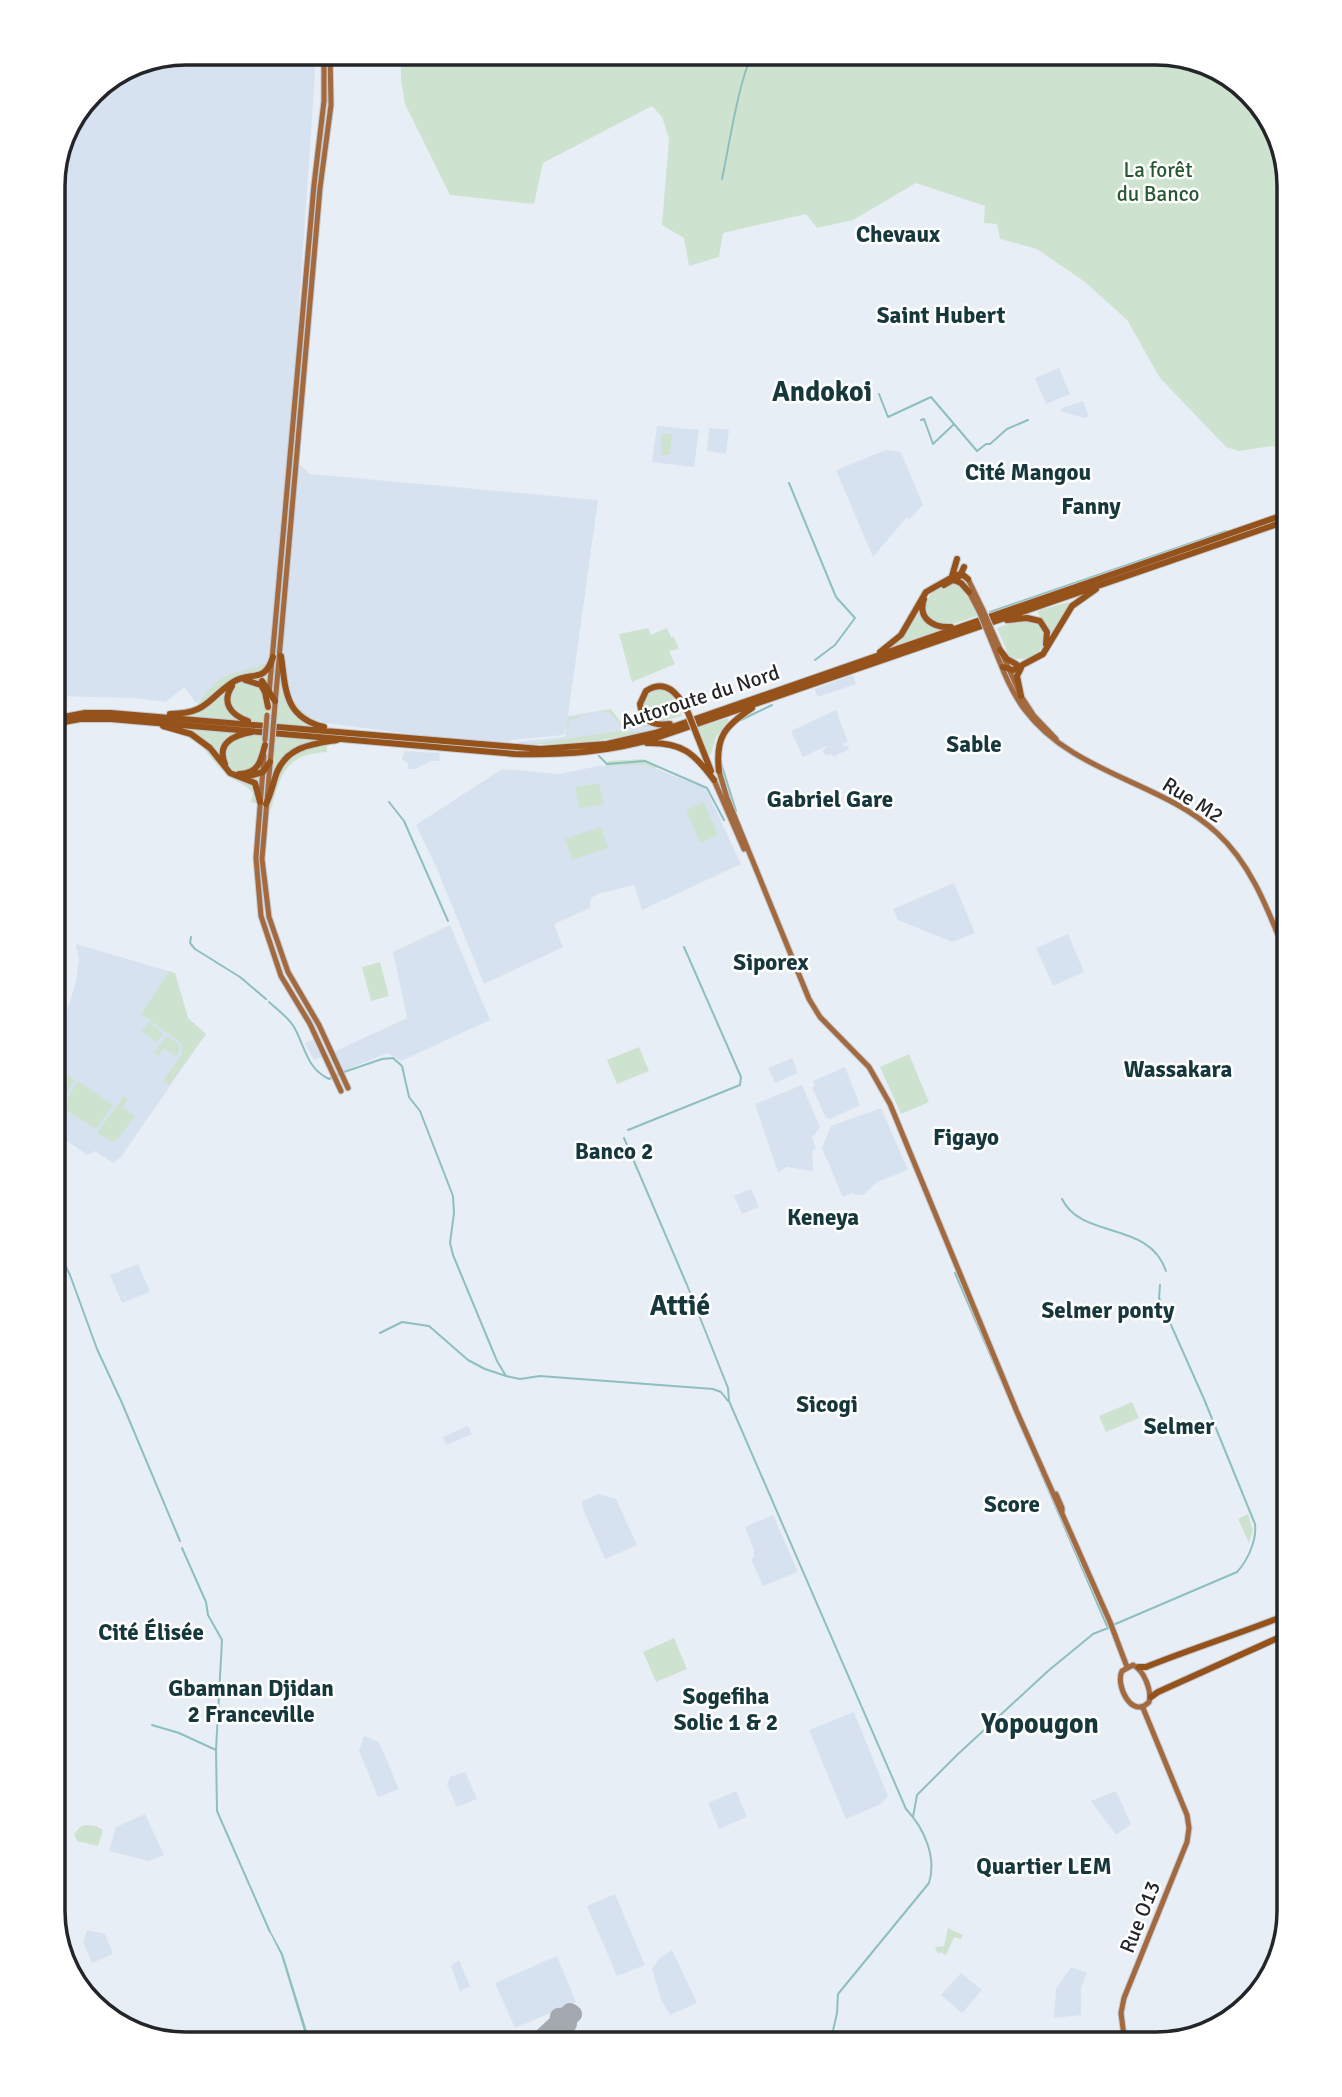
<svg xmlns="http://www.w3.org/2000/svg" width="1342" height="2097" font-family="Signika,sans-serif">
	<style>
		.built { fill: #d7e2f0 }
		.green { fill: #cde3d0 }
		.water { fill: #8ebfbf }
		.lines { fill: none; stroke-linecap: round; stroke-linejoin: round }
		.stream { stroke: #8ebfbf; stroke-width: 2 }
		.runway { stroke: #a4a8af; stroke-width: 18 }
		.major-casing { stroke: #c5cad1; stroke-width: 7 }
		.highway-casing { stroke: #c5cad1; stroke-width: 8 }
		.major { stroke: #a3693f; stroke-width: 5 }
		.highway { stroke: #95521a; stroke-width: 6 }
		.major-bridge-casing { stroke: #c5cad1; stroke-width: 7; stroke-linecap: butt }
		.highway-bridge-casing { stroke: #c5cad1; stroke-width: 8; stroke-linecap: butt }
		.major-bridge { stroke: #a3693f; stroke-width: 5 }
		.highway-bridge { stroke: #95521a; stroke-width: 6 }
		.labels { text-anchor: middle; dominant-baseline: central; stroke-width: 5; stroke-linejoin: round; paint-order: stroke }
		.park-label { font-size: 21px; fill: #265731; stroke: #fff }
		.street-label { font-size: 21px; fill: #232528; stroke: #fff }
		.neighbourhood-label { font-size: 23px; font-weight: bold; fill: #16383c; stroke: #fff }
		.district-label { font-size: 28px; font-weight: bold; fill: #16383c; stroke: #fff }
		.rim { fill: none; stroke: #232528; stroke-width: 3.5 }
	</style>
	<rect width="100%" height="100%" fill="#e8eef6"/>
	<!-- built -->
	<path class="built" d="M 186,53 L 313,53 L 315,74 L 289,455 L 310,474 L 598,500 L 568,716 L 611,709 L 622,724 L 631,723 L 665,727 L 610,739 L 525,745 L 515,742 L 565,737 L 567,725 L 564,735 L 512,740 L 503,746 L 326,723 L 307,716 L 293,704 L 285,678 L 285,664 L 262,664 L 252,669 L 227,675 L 196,703 L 184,687 L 166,702 L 134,698 L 53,696 L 53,178 L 92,91 L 135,63 Z
		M 1059,368 L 1070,394 L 1046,404 L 1035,378 Z
		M 1083,401 L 1089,416 L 1084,418 L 1061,411 L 1060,409 Z
		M 657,426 L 699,430 L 694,467 L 652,462 Z
		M 709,428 L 729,430 L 726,454 L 707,451 Z
		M 886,450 L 901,452 L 923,505 L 910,519 L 906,518 L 873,557 L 836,470 Z
		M 853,675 L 856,684 L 818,697 L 814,689 Z
		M 836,710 L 848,742 L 843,743 L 844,747 L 848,746 L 849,749 L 833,757 L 832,754 L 826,755 L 822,751 L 828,745 L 803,757 L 791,731 Z
		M 404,751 L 440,753 L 439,761 L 431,761 L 415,769 L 408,769 L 408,764 L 402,759 Z
		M 646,765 L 703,787 L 707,791 L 741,864 L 642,910 L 634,885 L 598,894 L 591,898 L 590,908 L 554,924 L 563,947 L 484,984 L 437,869 L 416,825 L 502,769 L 559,774 L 598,766 Z
		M 954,883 L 975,933 L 952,942 L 898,920 L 893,909 Z
		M 450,925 L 490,1020 L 401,1061 L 388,1053 L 343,1071 L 334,1052 L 407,1018 L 393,952 Z
		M 1068,934 L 1084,972 L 1053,986 L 1036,948 Z
		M 76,944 L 175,973 L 188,1018 L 206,1034 L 121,1157 L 113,1163 L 95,1151 L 87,1155 L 63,1138 L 58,1145 L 53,1141 L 53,1037 L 70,1002 L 76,981 L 79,959 Z
		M 315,1038 L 324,1056 L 314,1060 L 305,1043 Z
		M 792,1058 L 798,1073 L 775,1083 L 768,1068 Z
		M 845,1067 L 860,1105 L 830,1119 L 826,1118 L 812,1087 L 815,1086 L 813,1081 Z
		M 802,1085 L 820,1127 L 812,1138 L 816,1149 L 812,1151 L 813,1171 L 787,1167 L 778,1172 L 755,1104 Z
		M 881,1108 L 908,1170 L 877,1182 L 865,1194 L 857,1195 L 851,1193 L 843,1197 L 822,1148 L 831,1126 Z
		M 751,1189 L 759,1207 L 742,1214 L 734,1196 Z
		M 138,1264 L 150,1292 L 122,1303 L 110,1275 Z
		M 468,1426 L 472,1434 L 446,1445 L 443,1437 Z
		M 599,1494 L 616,1499 L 637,1545 L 605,1559 L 583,1509 L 582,1501 Z
		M 773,1515 L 798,1572 L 763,1586 L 751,1559 L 754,1557 L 754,1550 L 745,1527 Z
		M 854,1712 L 888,1796 L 881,1804 L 846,1819 L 809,1730 Z
		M 364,1736 L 379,1742 L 399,1789 L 378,1797 L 359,1751 Z
		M 465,1772 L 477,1799 L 457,1807 L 447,1785 L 450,1777 Z
		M 736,1791 L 747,1817 L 719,1829 L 708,1803 Z
		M 1116,1791 L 1131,1824 L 1116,1835 L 1091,1801 Z
		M 145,1814 L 164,1855 L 149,1861 L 109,1851 L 116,1827 Z
		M 615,1894 L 645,1965 L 617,1976 L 587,1906 Z
		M 87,1930 L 105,1934 L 113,1954 L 92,1963 L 83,1942 Z
		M 672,1950 L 697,2003 L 670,2015 L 661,1999 L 652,1969 L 659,1959 Z
		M 557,1956 L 576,2002 L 515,2028 L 495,1983 Z
		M 459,1960 L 470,1986 L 460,1991 L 451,1966 Z
		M 1071,1967 L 1087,1973 L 1081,1988 L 1081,2015 L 1054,2018 L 1056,1989 Z
		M 961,1973 L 982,1990 L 962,2013 L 941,1995 Z"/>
	<!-- green -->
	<path class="green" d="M 401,53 L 1165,53 L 1230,75 L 1276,127 L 1289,186 L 1289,451 L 1272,446 L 1239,451 L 1226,447 L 1160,378 L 1127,320 L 1085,282 L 1037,249 L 1000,239 L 997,224 L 984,223 L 985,206 L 916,183 L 853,220 L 817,228 L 806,214 L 723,233 L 719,257 L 689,266 L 684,238 L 662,225 L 669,139 L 662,117 L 652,106 L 543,163 L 534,204 L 450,195 L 405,104 L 401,80 Z
		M 662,434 L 672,434 L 670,455 L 661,455 Z
		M 955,582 L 968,592 L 977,616 C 955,623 943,631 925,613 C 926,592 936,588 955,582 Z
		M 1073,601 L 1051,638 C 1048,623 1043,623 1037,611 Z
		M 919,608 C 923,622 930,627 944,629 L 891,647 L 903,636 Z
		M 1019,620 L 1036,620 L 1047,633 C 1043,652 1035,660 1015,659 L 1009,656 L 997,628 Z
		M 648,628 L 651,635 L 667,628 L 671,637 L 674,637 L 679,649 L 669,651 L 675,664 L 632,682 L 619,634 Z
		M 262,664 L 286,664 C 285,694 297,715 326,723 L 327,752 C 286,754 281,773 271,809 L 251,802 L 253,793 C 245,783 235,782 226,774 C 208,758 207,745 181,734 C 191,713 207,683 230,674 C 241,670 251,670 262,664 Z
		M 660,688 L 672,694 L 682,716 L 659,722 L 646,717 L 642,704 L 648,692 Z
		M 611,709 L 622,724 L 631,723 L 665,727 L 623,727 C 619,723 615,718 610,714 C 603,708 583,713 576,719 L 570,719 L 566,737 L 568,717 Z
		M 728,718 L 729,720 L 716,737 L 711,754 L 707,756 L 696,728 Z
		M 618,731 L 646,732 L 589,742 L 525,745 Z
		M 644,759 L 657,766 L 656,769 L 646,765 L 606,766 L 608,761 Z
		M 599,783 L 604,804 L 579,809 L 575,787 Z
		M 704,802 L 718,835 L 700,843 L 686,810 Z
		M 601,827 L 608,848 L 572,860 L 565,839 Z
		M 380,962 L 389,996 L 371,1001 L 362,967 Z
		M 169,971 L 175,973 L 188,1018 L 206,1034 L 169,1085 L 163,1081 L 182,1054 L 181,1043 L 141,1014 Z
		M 147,1021 L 162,1032 L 162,1035 L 157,1042 L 141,1031 L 148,1024 Z
		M 166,1036 L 178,1043 L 180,1047 L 176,1057 L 164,1048 L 158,1056 L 154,1053 Z
		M 639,1047 L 649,1071 L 617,1084 L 607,1060 Z
		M 909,1054 L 929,1102 L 901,1114 L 880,1067 Z
		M 53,1065 L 75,1080 L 58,1106 L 53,1102 Z
		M 78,1081 L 113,1105 L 96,1129 L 66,1110 L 64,1104 Z
		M 124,1096 L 128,1099 L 122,1107 L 135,1116 L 117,1140 L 111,1142 L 98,1133 L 98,1131 Z
		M 1132,1402 L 1139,1418 L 1106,1432 L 1099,1416 Z
		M 1248,1514 L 1253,1530 L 1249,1543 L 1238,1519 Z
		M 674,1638 L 687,1669 L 656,1682 L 643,1652 Z
		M 85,1825 L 96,1826 L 103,1830 L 98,1846 L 77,1841 L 74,1834 L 80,1827 Z
		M 948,1928 L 963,1935 L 961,1939 L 954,1937 L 946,1955 L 940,1952 L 938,1954 L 935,1947 L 944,1946 Z"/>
	<!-- water -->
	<path class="water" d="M 271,1932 L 283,1954 L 311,2044 L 308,2044 L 281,1955 L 270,1933 Z"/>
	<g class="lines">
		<!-- stream -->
		<path class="stream" d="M 722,179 C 728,152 740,71 754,53
			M 879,394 L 888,417 L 931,397 L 977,451 L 986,444 L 990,444 L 1007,429 L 1028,420
			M 921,420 L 924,419 L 933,444 L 953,425
			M 789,483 L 836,597 L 855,618 L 835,645 L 815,660
			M 990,612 L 1226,531
			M 741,720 L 772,705
			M 599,756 L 607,764 L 645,761 L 707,788 L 724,820
			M 721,763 L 736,811
			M 389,802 L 404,821 L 448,921
			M 191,937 L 190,943 L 195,949 L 240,977 L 266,999
			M 269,1002 C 277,1009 289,1018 294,1027 C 305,1046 306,1068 329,1079 L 339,1074
			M 344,1072 L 382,1059 L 393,1058 L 402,1066 L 409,1097 L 420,1111 L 453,1196 L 454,1213 L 450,1243 L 453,1255 L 497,1361 L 506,1376 L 520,1379 L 540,1376 L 713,1389 L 721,1392 L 728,1401
			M 628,1130 L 740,1085 L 741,1077 L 684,947
			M 624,1138 L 687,1285 L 728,1388 L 729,1401 L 906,1809 C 924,1828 937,1857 929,1883 L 838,1994 L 837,2013 L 830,2044
			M 1062,1199 C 1082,1240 1149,1220 1166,1271
			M 53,1241 L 70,1275 L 97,1349 L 122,1403 L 180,1541
			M 955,1273 L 1107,1626
			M 380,1333 L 402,1322 L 429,1326 L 468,1360 L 485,1369 L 506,1376
			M 182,1548 L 206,1602 L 208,1615 L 222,1640 L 216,1750 L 217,1811 L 270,1932
			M 1113,1625 L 1237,1572 C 1248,1560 1257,1540 1255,1524 L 1204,1399 L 1159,1298 L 1160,1285
			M 152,1725 L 179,1733 L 216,1750
			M 913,1817 L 917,1795 L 957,1755 L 1048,1671 L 1093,1634 L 1108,1628"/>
		<!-- runway -->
		<path class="runway" d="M 538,2044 L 536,2043 L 558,2023 L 559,2017 L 566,2016 L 570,2012 L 573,2014 L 568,2019 L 568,2024 L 560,2026 L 541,2044"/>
		<!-- major casing -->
		<g class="major-casing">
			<path id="major" d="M 968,579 L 983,610
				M 969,592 L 979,611
				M 992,631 L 1021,696 L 1034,716 L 1056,739
				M 988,633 C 999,659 1008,688 1025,710 C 1073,774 1161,781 1217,833 C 1254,867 1270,916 1289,962
				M 269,694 L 314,185 L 324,101 L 324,53
				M 274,716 L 320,188 L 331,105 L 330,53
				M 272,741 L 262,859 L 269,917 L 288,972 L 319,1025 L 348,1088
				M 264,756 L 256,858 L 261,916 L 281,976 L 310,1024 L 341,1091
				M 719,771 L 727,798 L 809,999 L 820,1017 L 869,1067 L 890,1104 L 1017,1412 L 1110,1622 L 1127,1667
				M 714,780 L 744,849
				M 1056,1494 L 1062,1508 L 1062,1514
				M 1133,1665 C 1144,1670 1152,1691 1149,1702 C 1132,1720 1115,1685 1122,1671 Z
				M 1125,2044 L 1121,2013 L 1124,1998 L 1187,1842 L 1189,1828 L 1187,1815 L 1143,1708"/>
		</g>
		<!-- highway casing -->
		<g class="highway-casing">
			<path id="highway" d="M 952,576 L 957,559
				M 954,580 L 961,583 L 969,592
				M 944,585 L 960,576 L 964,567
				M 924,599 C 917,619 934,628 951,627
				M 1007,620 L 1027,618 L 1040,621 L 1047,632 L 1046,644
				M 1000,650 L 1007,659 L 1016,664
				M 880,652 L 901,635 L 926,592 L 956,575 L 962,574 L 968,579
				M 281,656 C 286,690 284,717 324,727
				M 1003,667 L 1013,670 L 1043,654 L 1072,606 L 1096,589
				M 245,680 L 261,685 L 265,692 L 268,707
				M 262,681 L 275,701
				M 232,686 C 221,703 231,715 248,721
				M 1021,696 L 1017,676 L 1021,668
				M 170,714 C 208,713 206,700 233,682 C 251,670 264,685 273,657
				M 53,719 L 85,713 L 110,713 L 540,749 L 607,744 L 655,733 L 1289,513
				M 53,724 L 80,719 L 111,719 L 515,754 C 565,755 612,752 659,737 L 1289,520
				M 670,724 C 654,726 642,722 640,704 L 646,691 C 666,678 678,694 687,710
				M 163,726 L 191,734 L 210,748 L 230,773 L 255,783 L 260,802
				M 696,733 L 711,771
				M 647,743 C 682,742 694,753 714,780
				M 225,764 C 216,743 234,735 252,732
				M 719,771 C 715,737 725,726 752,708
				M 239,774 C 258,774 261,761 265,745
				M 246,777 L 263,772 L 270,762
				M 266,804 C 271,794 273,783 277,772 C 288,746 313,744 337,740
				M 1139,1667 L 1146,1667 C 1193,1648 1242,1633 1289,1614
				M 1151,1697 L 1158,1692 L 1289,1633"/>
		</g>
		<!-- major -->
		<use href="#major" class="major"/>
		<!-- highway -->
		<use href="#highway" class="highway"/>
		<!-- major-bridge casing -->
		<g class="major-bridge-casing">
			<path id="major-bridge" d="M 983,610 L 992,631
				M 979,611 L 988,633
				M 265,740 L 267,715
				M 272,741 L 274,716"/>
		</g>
		<!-- highway-bridge casing -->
		<g class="highway-bridge-casing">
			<path id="highway-bridge" d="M 687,710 L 696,733"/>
		</g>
		<!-- major-bridge -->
		<use href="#major-bridge" class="major-bridge"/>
		<!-- highway-bridge -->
		<use href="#highway-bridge" class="highway-bridge"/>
	</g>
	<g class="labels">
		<!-- park labels -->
		<g class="park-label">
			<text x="1158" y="170">La forêt<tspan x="1158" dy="24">du Banco</tspan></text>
		</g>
		<!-- street labels -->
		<g class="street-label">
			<text transform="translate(700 697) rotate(-18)">Autoroute du Nord</text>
			<text transform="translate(1193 800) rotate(32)">Rue M2</text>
			<text transform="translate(1140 1917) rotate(-68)">Rue O13</text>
		</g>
		<!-- neighbourhood labels -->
		<g class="neighbourhood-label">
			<text x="898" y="234">Chevaux</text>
			<text x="941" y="315">Saint Hubert</text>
			<text x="1028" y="472">Cité Mangou</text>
			<text x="1091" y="506">Fanny</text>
			<text x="974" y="744">Sable</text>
			<text x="830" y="799">Gabriel Gare</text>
			<text x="771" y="962">Siporex</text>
			<text x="1178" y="1069">Wassakara</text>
			<text x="966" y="1137">Figayo</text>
			<text x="614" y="1151">Banco 2</text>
			<text x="823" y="1217">Keneya</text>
			<text x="1108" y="1310">Selmer ponty</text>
			<text x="827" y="1404">Sicogi</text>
			<text x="1179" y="1426">Selmer</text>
			<text x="1012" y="1504">Score</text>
			<text x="151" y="1632">Cité Élisée</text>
			<text x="251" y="1688">Gbamnan Djidan<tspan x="251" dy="26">2 Franceville</tspan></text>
			<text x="726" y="1696">Sogefiha<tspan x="726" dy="26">Solic 1 &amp; 2</tspan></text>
			<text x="1044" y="1866">Quartier LEM</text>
		</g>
		<!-- district labels -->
		<g class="district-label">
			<text x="822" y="392">Andokoi</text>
			<text x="680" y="1306">Attié</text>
			<text x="1040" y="1724">Yopougon</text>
		</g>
	</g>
	<!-- crop -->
	<path d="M0 0H1342V2097H0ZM186 65H1156A121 121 0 0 1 1277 186V1911A121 121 0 0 1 1156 2032H186A121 121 0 0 1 65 1911V186A121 121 0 0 1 186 65Z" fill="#fff" fill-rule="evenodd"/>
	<path class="rim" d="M186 65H1156A121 121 0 0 1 1277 186V1911A121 121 0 0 1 1156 2032H186A121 121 0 0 1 65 1911V186A121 121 0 0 1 186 65Z"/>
</svg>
